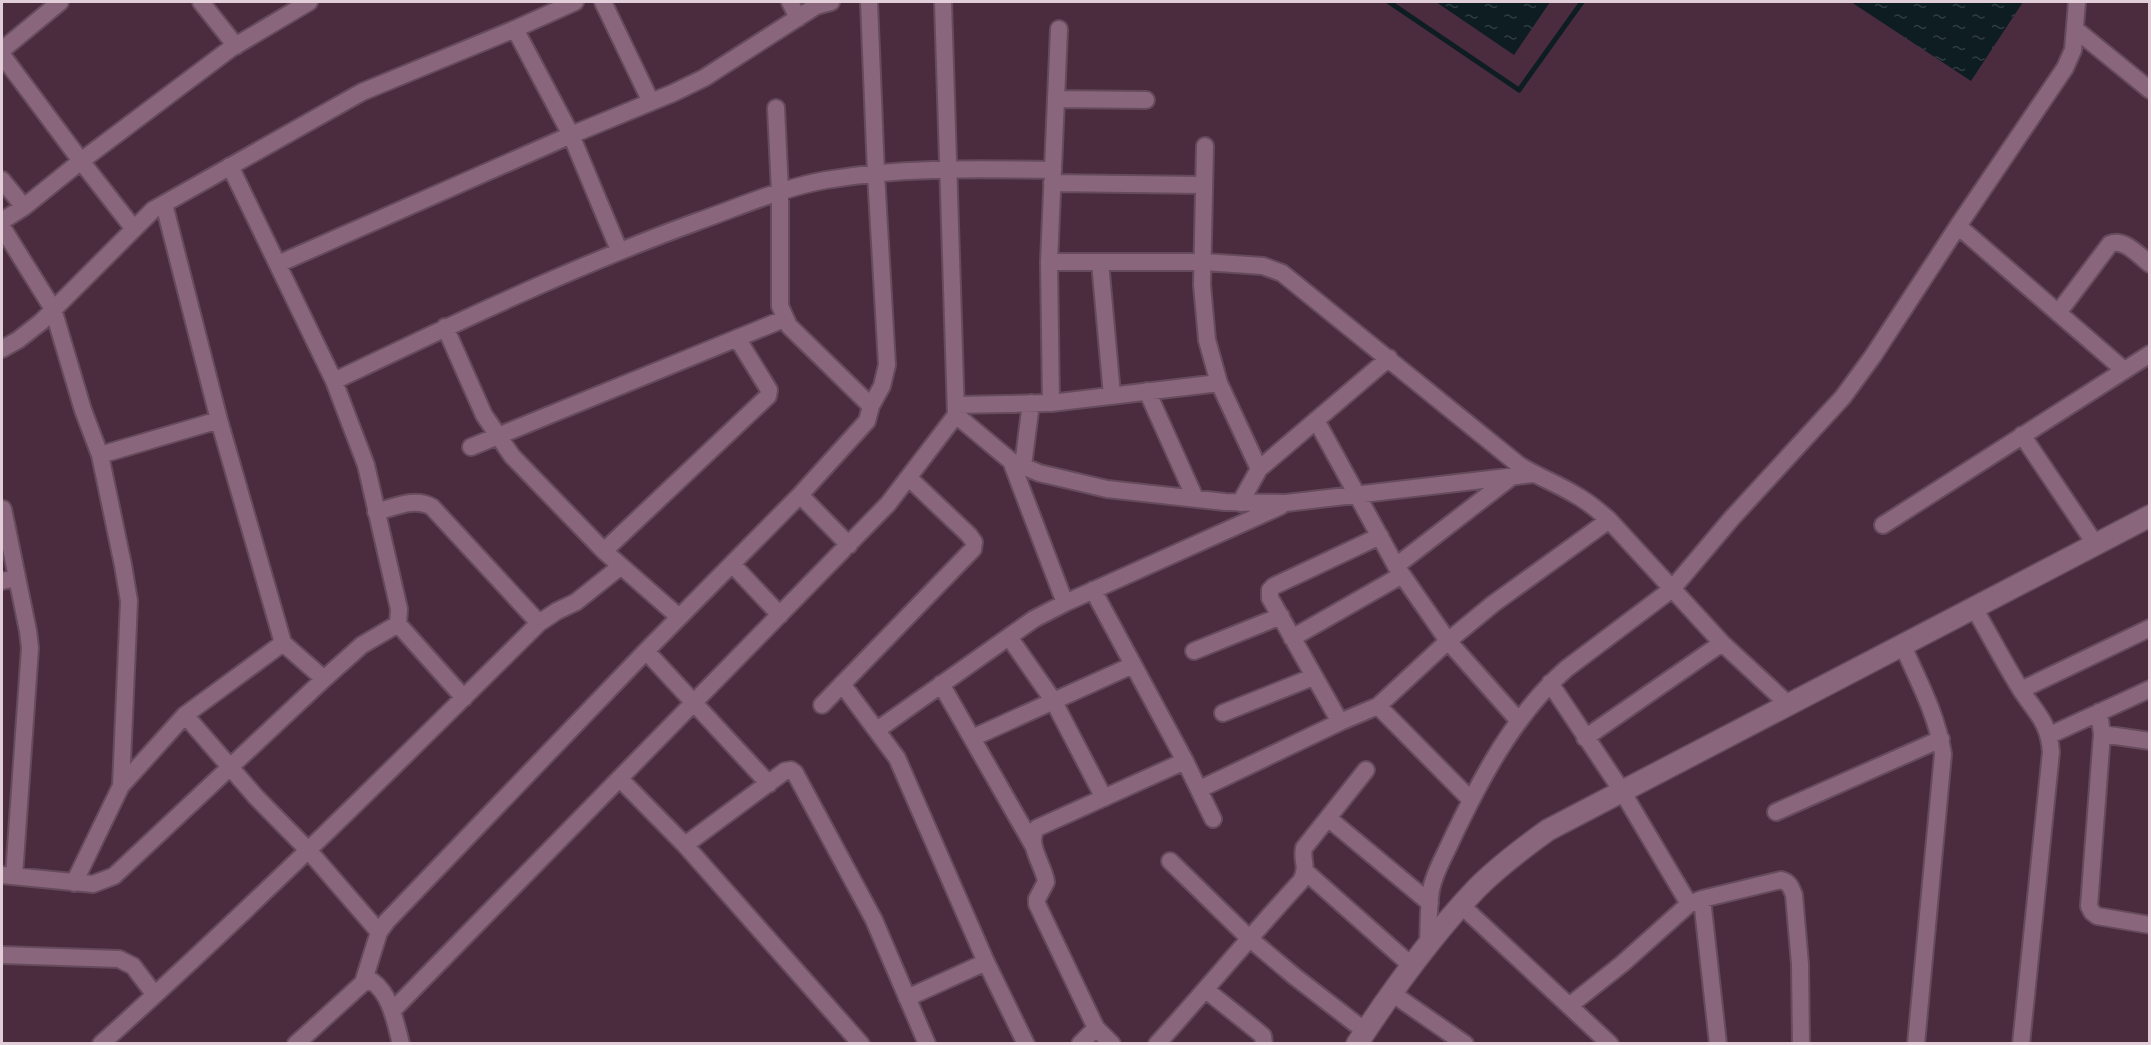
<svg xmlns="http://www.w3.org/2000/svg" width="2151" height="1045" font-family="Figtree,sans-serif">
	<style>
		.water { fill: url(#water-ripples) }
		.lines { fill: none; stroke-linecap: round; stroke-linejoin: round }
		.stream { stroke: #0d1d22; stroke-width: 5 }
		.minor-casing { stroke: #654b5c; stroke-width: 20 }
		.tertiary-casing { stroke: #654b5c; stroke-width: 24 }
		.minor { stroke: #89667b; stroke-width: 16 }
		.tertiary { stroke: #89667b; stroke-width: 21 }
	</style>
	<defs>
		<pattern id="water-ripples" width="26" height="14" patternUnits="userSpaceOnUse" patternTransform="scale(1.5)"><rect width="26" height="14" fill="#0d1d22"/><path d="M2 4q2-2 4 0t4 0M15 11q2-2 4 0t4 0" fill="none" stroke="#303d42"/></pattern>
	</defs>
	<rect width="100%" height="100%" fill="#4b2c3f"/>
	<!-- water -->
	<path class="water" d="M 1436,2 L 1550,2 L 1514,55 Z
		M 1851,2 L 2023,2 L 1971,81 Z"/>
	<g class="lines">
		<!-- stream -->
		<path class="stream" d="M 1389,2 L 1519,90 L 1582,2"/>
		<!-- minor casing -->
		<g class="minor-casing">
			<path id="minor" d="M 201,2 L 236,46
				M 603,2 L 651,102
				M 790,2 L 798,18
				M 869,2 L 876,174 L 887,365 L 882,386 L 871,406
				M 515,29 L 571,135 L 619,250
				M 2075,29 L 2150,90
				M 2,50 L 60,2
				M 2,55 L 81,161 L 134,229
				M 1056,99 L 1146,100
				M 1205,146 L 1202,285 L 1207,340 L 1219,383 L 1259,469 L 1240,503
				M 2,180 L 24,207
				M 1052,183 L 1204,185
				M 164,204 L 219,420 L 283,643 L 324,679
				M 2,221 L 24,207 L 81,161 L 230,49 L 309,2
				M 1958,226 L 2124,370
				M 2,227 L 53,309 L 83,410 L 100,455 L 123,565 L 129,601 L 121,786
				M 1049,262 L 1204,262 L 1263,266 L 1282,273 L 1519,465 C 1536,476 1556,483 1574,494 C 1587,501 1598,510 1609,520 L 1722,643 L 1789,705
				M 1100,262 L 1112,395
				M 278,264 L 571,135 L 673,93 L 704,78 L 816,6 L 831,2
				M 2058,313 L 2110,244 C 2124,238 2138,255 2150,264
				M 445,327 L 484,415 L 512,456 L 604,551 L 679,617
				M 2,349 L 18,340 L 41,322 L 153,210 L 362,92 L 515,29 L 575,2
				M 334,381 C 453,324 572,267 696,222 C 739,207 781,188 826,180 C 901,167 977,169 1053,170
				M 1147,391 L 1195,498
				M 1051,403 L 1049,262 L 1059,29
				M 956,405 L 1051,403 L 1219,383
				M 956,415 L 1011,461 L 1039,473 L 1107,489 L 1225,502 L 1286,503 L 1533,474
				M 1316,420 L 1396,566 L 1448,641 L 1519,721
				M 2022,435 L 2096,545
				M 471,447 L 784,319
				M 100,455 L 219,420
				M 1011,461 L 1065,603
				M 1023,466 L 1031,403
				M 1259,469 L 1389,358
				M 800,495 L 849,545
				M 3,509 L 28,631 L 30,648 L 14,876
				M 376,512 C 395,507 415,497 432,507 L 539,623
				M 1883,525 L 2150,354
				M 604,551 L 768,396 L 769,390 L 766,385 L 737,338
				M 732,564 L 780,615
				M 1396,566 L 1510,478
				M 2,581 L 17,578
				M 1093,590 L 1185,761 L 1213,819
				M 1974,608 C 1990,635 2004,663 2021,690 C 2036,713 2049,722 2051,752 L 2021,1044
				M 398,624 L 464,698
				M 1009,637 L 1053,700 L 1104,798
				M 1292,638 L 1402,575
				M 1902,644 C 1918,680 1937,715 1943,754 L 1916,1044
				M 646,651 L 769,784
				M 1194,651 L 1281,616
				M 1550,683 L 1622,791 L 1689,904
				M 842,684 L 897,758 L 986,962 L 1026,1044
				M 941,684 L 1033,845
				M 2021,690 L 2150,628
				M 822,705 L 973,549 L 974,542 L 969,535 L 910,479
				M 1378,706 L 1471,800
				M 2099,712 L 2102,734 L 2089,906 L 2092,912 L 2097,916 L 2150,925
				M 1223,713 L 1313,677
				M 185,715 L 256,797 L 309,851 L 379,932
				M 1340,722 L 1270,598 L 1270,590 L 1274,586 L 1380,536
				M 877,730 L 1034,619 L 1065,603 L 1281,506
				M 2102,734 L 2150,741
				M 2050,735 L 2150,689
				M 972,738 L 1133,665
				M 1585,738 L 1722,643
				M 620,779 L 685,845 L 861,1044
				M 1200,789 L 1340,722 L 1378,706 L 1448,641 L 1493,604 L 1609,520
				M 1776,812 L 1941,739
				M 1328,818 L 1430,903
				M 685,845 L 785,771 L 791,770 L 795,773 L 874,920 L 927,1044
				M 1170,861 L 1249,938 L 1294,976 L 1365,1031
				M 1306,872 L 1413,967
				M 2,875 L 93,884 L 114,876 L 324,679 L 362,645 L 398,624 L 399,609 L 366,465 L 334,381 L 230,166
				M 74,883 L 121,786 L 185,715 L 283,643
				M 1702,899 L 1718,1044
				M 1462,906 L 1610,1044
				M 1428,945 C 1429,927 1428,908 1431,890 C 1434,873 1445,855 1452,839 C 1481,778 1514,715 1566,669 L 1672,589 L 1732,518 L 1843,397 L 1873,356 L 1958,226 L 2065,68 L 2073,50 L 2077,2
				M 2,955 L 119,959 L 133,966 L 155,995
				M 363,983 L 379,932 L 387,921 L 646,651 L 800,495 L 867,421 L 871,406 L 789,326 L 780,306 L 780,192 L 776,108
				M 1206,990 L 1256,1030 L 1263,1036 L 1264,1044
				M 1393,994 L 1465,1044
				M 907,998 L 986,962
				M 1569,1006 L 1622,964 L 1689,904 L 1702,899 L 1781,880 C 1789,882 1791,887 1794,895 L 1800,964 L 1801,1044
				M 392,1011 L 888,504 L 956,415 L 943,2
				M 101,1044 C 252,908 395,766 539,623 L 557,611 L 576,602 L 621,566
				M 296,1044 L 363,983 L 372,981 C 391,995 395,1021 401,1044
				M 1080,1044 L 1096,1028
				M 1112,1044 L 1096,1028 L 1037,904 L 1037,899 L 1046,882 C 1044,865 1025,843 1037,828 L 1185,761
				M 1157,1044 C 1206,990 1252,934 1301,881 C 1309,865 1301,862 1304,848 L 1366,770"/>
		</g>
		<!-- tertiary casing -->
		<g class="tertiary-casing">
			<path id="tertiary" d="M 1357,1044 C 1391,992 1435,932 1477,888 C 1499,866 1523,848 1548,830 L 2150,516"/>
		</g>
		<!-- minor -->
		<use href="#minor" class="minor"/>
		<!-- tertiary -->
		<use href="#tertiary" class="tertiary"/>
	</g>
	<!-- border -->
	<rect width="2151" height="1045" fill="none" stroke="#e2ced9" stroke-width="6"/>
</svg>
